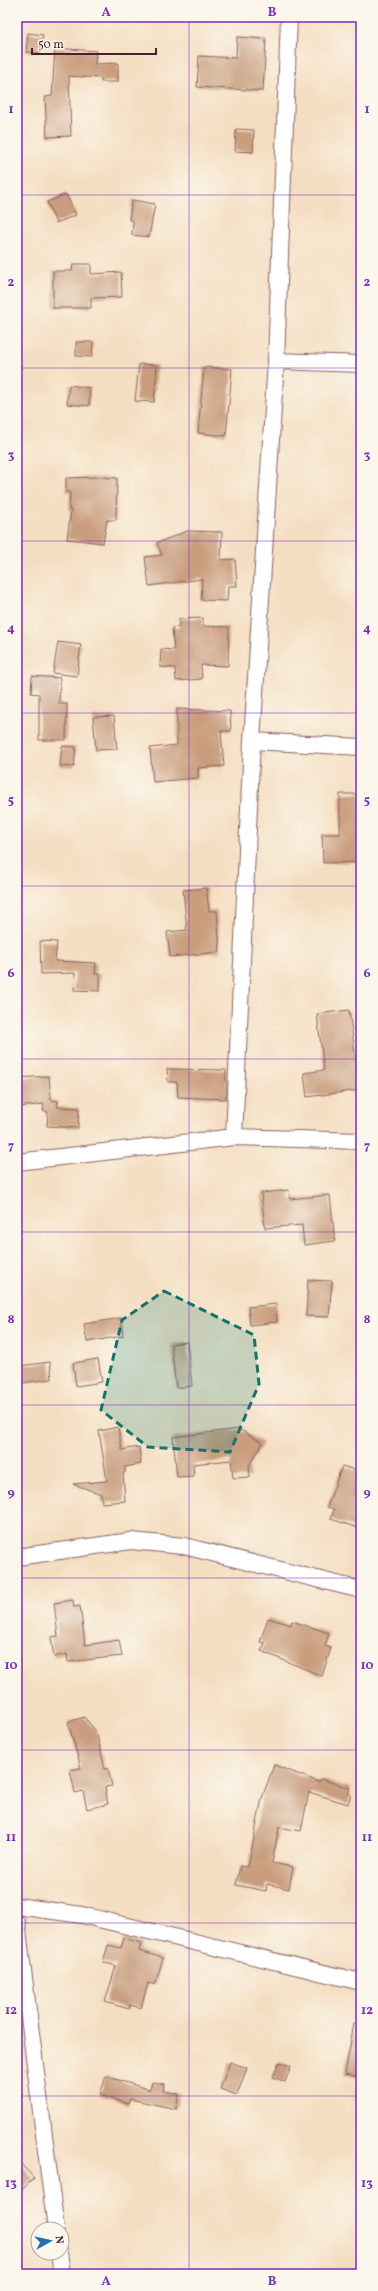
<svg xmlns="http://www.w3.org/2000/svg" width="378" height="2291" font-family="Vollkorn,serif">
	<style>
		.building { fill: #c99d7d }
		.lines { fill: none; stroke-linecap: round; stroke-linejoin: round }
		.minor-casing { stroke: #866260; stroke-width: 18 }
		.minor { stroke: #fff; stroke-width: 16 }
		.marked { fill: #0f766e; fill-opacity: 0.2; stroke: #0f766e; stroke-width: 3; stroke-dasharray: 8 5; stroke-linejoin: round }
		.grid { fill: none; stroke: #7b2cbf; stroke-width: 1; stroke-opacity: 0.55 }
		.neatline { fill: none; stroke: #7b2cbf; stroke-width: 1.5 }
		.grid-label { font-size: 13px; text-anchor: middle; font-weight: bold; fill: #7b2cbf }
	</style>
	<rect width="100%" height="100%" fill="#fbf7ec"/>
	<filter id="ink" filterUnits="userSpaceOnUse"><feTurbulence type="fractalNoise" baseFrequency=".025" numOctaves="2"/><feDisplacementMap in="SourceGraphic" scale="8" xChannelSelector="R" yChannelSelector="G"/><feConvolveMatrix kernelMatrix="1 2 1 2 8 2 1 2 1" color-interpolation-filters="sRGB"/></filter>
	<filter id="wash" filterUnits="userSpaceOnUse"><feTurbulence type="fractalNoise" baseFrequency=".012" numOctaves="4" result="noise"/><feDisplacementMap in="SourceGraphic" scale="16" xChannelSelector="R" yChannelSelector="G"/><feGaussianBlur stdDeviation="0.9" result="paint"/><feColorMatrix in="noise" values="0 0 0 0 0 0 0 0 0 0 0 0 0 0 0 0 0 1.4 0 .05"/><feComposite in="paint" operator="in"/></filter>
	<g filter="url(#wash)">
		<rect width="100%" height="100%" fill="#f4dec1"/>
		<g id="blocks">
			<!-- building -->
			<path class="building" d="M 28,33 L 43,35 L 40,53 L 26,52 Z
				M 237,37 L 266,39 L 263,91 L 197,87 L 199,56 L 236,58 Z
				M 55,48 L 96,51 L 95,64 L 118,63 L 118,82 L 101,82 L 101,78 L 69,76 L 71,136 L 47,137 L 45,97 L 52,96 Z
				M 236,129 L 254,130 L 253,152 L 235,151 Z
				M 66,194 L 76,215 L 56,223 L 47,202 Z
				M 132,200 L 155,204 L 149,237 L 132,235 L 133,220 L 129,220 Z
				M 73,264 L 91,264 L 91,274 L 121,272 L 122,297 L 91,298 L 91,308 L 53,308 L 53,271 L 72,271 Z
				M 76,342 L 93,342 L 92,357 L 76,356 Z
				M 139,364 L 157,365 L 154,402 L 135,401 Z
				M 204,367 L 232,369 L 226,436 L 198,433 Z
				M 69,385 L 90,388 L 89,406 L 67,404 Z
				M 101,477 L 117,478 L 116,520 L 107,520 L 103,543 L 67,539 L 71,510 L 69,510 L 70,492 L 66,492 L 66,478 Z
				M 187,531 L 222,532 L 221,560 L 235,559 L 237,586 L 228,586 L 227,601 L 201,600 L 202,579 L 149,586 L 145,557 L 162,555 L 157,543 Z
				M 203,618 L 203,626 L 229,627 L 228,666 L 201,665 L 202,679 L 176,681 L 175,668 L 160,667 L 161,649 L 174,650 L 172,628 L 179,627 L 179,619 Z
				M 58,642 L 81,645 L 77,676 L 53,673 Z
				M 32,676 L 60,678 L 59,704 L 67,704 L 66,740 L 39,740 L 39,694 L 31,693 Z
				M 177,709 L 230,711 L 231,731 L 221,731 L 224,766 L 198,768 L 198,778 L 153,782 L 150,748 L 177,745 Z
				M 114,716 L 117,749 L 96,750 L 93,717 Z
				M 62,746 L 76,747 L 74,767 L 60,766 Z
				M 340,794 L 361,794 L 361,862 L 323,863 L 322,834 L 340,834 Z
				M 206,888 L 209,911 L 217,911 L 220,952 L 170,957 L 167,932 L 187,930 L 183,890 Z
				M 40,941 L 57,942 L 55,961 L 96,963 L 95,974 L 100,974 L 100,991 L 74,990 L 75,973 L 41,974 Z
				M 349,1010 L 360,1090 L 307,1097 L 304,1073 L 324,1070 L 317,1014 Z
				M 167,1069 L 226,1070 L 226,1099 L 178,1097 L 177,1082 L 168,1082 Z
				M 49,1076 L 51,1100 L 58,1101 L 57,1107 L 79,1108 L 78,1128 L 47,1126 L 48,1112 L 43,1111 L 44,1104 L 18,1107 L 17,1078 Z
				M 289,1190 L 290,1199 L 330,1195 L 335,1241 L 304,1245 L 302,1225 L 265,1228 L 261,1193 Z
				M 308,1280 L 332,1281 L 329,1317 L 306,1316 Z
				M 276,1304 L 277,1322 L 250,1325 L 248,1307 Z
				M 121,1318 L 123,1336 L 87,1342 L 84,1324 Z
				M 187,1342 L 192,1386 L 176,1388 L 171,1344 Z
				M 98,1359 L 102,1382 L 76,1386 L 73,1363 Z
				M 50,1362 L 52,1379 L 22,1383 L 19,1366 Z
				M 118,1427 L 122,1450 L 139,1447 L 141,1464 L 125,1467 L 125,1473 L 123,1473 L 125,1501 L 102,1503 L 101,1494 L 73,1484 L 107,1481 L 99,1431 Z
				M 239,1429 L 263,1443 L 249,1466 L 250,1477 L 233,1478 L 231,1460 L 193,1464 L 194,1476 L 177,1477 L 173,1437 Z
				M 342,1466 L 361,1472 L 361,1529 L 331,1519 L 334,1509 L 327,1507 Z
				M 73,1600 L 74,1607 L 80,1606 L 85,1645 L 119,1640 L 122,1656 L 68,1662 L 67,1654 L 54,1657 L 51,1637 L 58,1636 L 54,1603 Z
				M 268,1618 L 291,1625 L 292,1621 L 329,1633 L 325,1646 L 331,1648 L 322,1676 L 261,1651 L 265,1643 L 260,1642 Z
				M 84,1717 L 96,1731 L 105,1769 L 108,1768 L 112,1786 L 105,1787 L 108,1804 L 87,1809 L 83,1791 L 75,1793 L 70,1770 L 81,1768 L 68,1722 Z
				M 274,1765 L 319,1782 L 321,1779 L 350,1788 L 348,1794 L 351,1795 L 348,1804 L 309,1792 L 301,1831 L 279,1827 L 272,1863 L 293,1867 L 289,1889 L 267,1884 L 266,1891 L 236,1885 L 240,1866 L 248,1867 L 262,1798 Z
				M 124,1938 L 141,1943 L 139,1951 L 163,1958 L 155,1985 L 148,1983 L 141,2008 L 130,2005 L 129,2009 L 105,2002 L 116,1966 L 103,1962 L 108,1945 L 121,1948 Z
				M 354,2023 L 361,2023 L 361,2077 L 345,2074 Z
				M 230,2062 L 247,2068 L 237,2095 L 220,2089 Z
				M 279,2062 L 291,2066 L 285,2082 L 273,2077 Z
				M 106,2076 L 150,2090 L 152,2082 L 164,2084 L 163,2091 L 179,2094 L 176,2109 L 130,2099 L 128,2104 L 100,2095 Z
				M 17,2160 L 34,2178 L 17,2195 Z"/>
		</g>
	</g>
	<g filter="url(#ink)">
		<use href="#blocks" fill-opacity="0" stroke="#866260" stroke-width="1"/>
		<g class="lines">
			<!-- minor casing -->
			<g class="minor-casing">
				<path id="minor" d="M 276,361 L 361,364
					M 252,741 L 361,747
					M 234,1137 L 252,741 L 276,361 L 289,17
					M 17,1162 L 234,1137 L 361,1141
					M 17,1557 L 131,1541 L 184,1546 L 361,1590
					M 17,1906 L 82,1915 L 361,1982
					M 17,1923 L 56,2229
					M 59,2253 L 62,2274"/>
			</g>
			<!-- minor -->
			<use href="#minor" class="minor"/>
		</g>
	</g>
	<!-- marked area -->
	<path class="marked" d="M 164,1291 L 254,1335 L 259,1384 L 230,1452 L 148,1447 L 101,1410 L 122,1320 Z"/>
	<!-- grid -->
	<path class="grid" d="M 189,17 L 189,2274M 17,195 L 361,195M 17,368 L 361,368M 17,541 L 361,541M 17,713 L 361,713M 17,886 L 361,886M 17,1059 L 361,1059M 17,1232 L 361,1232M 17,1405 L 361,1405M 17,1578 L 361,1578M 17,1750 L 361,1750M 17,1923 L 361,1923M 17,2096 L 361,2096"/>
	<!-- margin -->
	<rect width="378" height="2291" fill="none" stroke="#fbf7ec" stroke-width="44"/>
	<!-- north arrow -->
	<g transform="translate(50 2241) rotate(82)"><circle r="19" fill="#fbf7ec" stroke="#b4a19f"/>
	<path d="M0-3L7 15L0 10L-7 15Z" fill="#1f6fb2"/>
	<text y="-6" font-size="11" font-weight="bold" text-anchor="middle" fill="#4a1f2b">N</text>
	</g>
	<!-- scale -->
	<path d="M32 48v6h124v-6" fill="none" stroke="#4a1f2b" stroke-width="2"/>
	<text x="38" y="48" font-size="12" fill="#4a1f2b" stroke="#fbf7ec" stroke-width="3" paint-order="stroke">50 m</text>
	<rect x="22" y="22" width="334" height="2247" class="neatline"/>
	<g class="grid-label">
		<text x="106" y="16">A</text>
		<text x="272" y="16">B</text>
		<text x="11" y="113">1</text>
		<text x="367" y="113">1</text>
		<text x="11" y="286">2</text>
		<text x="367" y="286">2</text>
		<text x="11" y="459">3</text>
		<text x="367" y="459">3</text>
		<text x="11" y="632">4</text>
		<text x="367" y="632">4</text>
		<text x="11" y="804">5</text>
		<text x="367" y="804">5</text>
		<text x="11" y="977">6</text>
		<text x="367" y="977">6</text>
		<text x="11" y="1150">7</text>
		<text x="367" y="1150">7</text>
		<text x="11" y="1323">8</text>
		<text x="367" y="1323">8</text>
		<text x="11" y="1496">9</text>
		<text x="367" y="1496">9</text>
		<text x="11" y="1669">10</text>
		<text x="367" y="1669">10</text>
		<text x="11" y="1841">11</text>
		<text x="367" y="1841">11</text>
		<text x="11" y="2014">12</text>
		<text x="367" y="2014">12</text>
		<text x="11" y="2187">13</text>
		<text x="367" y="2187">13</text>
		<text x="106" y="2285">A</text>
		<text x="272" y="2285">B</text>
	</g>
</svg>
